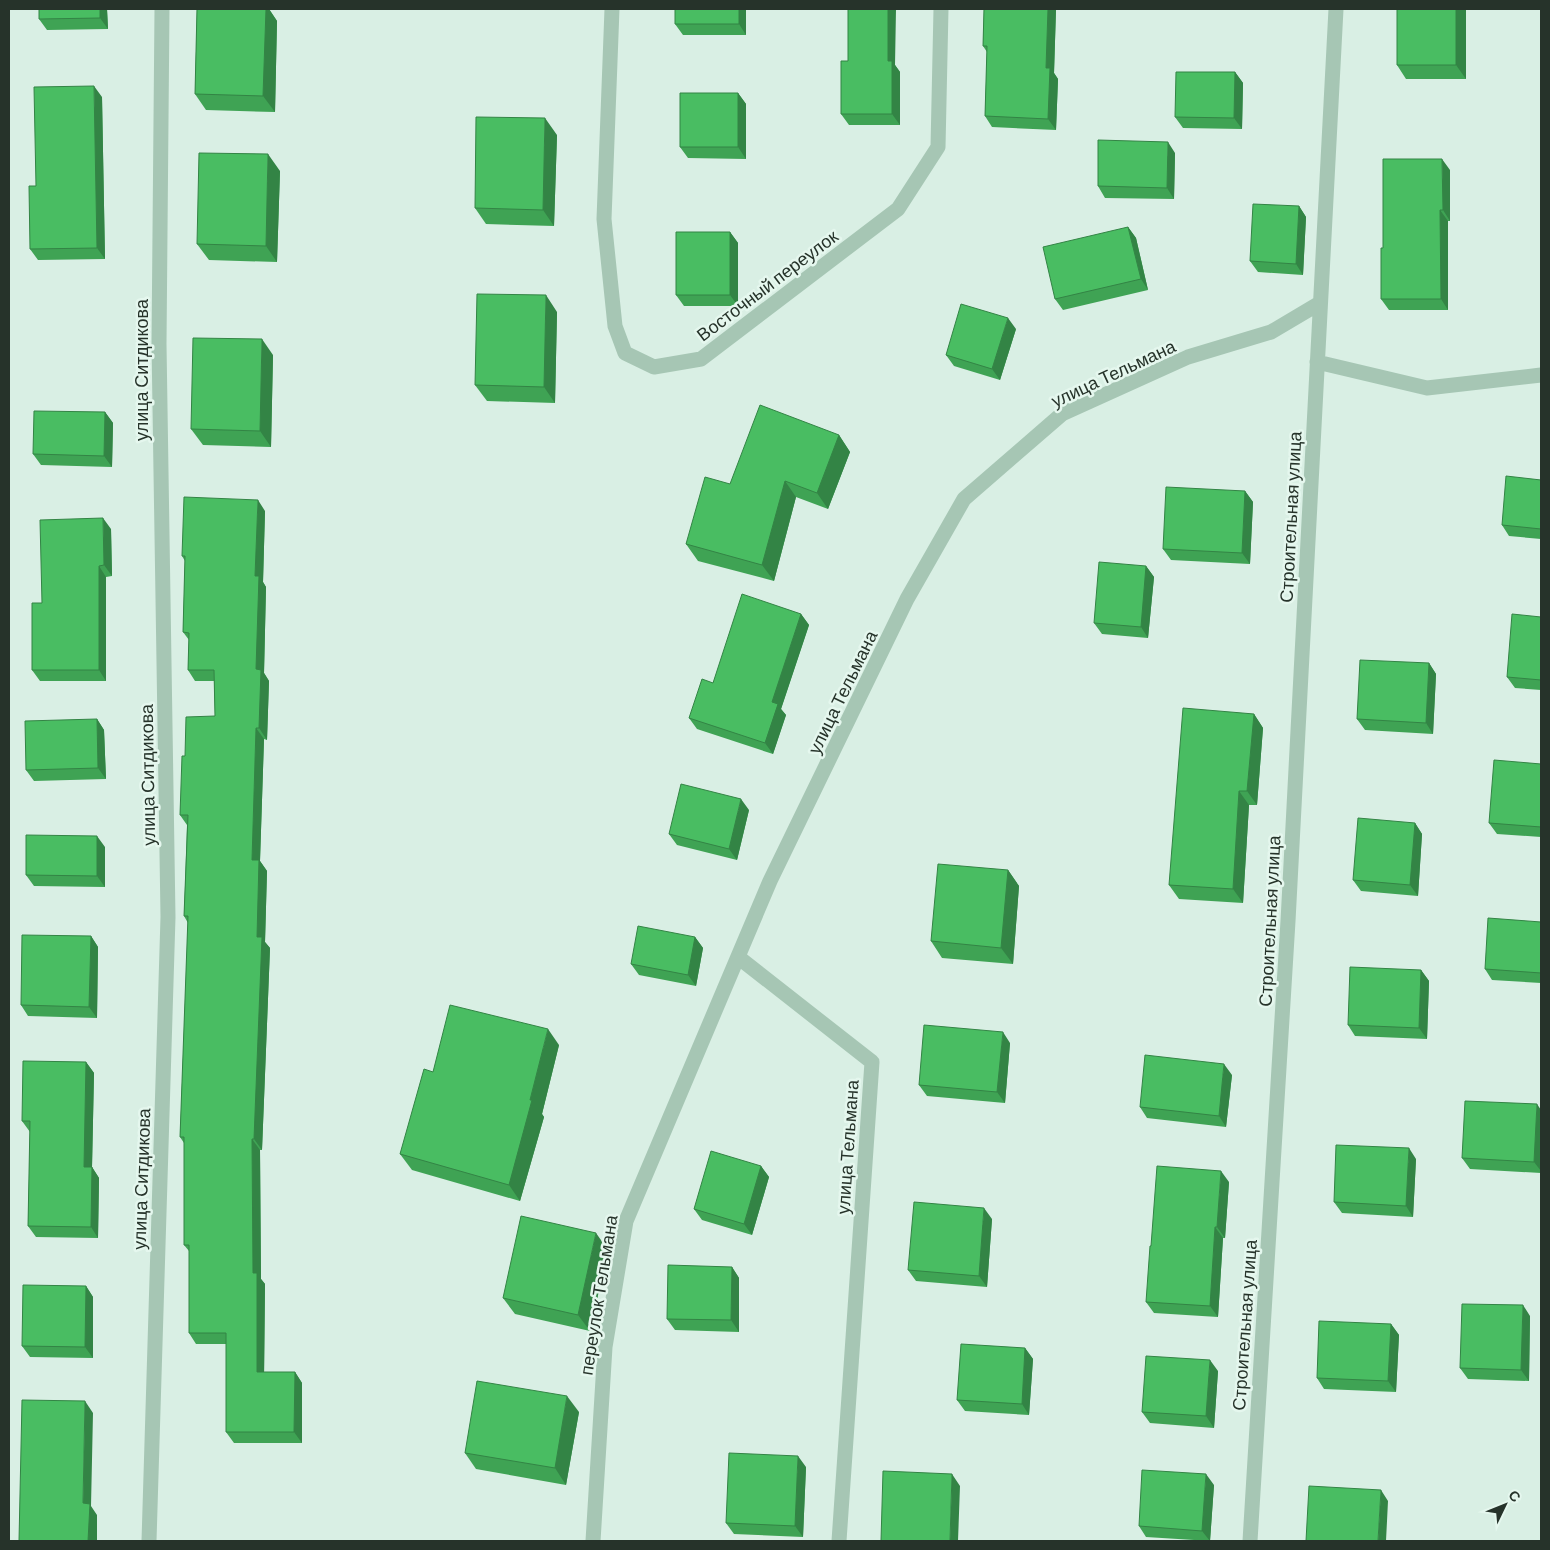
<svg xmlns="http://www.w3.org/2000/svg" width="1550" height="1550" font-family="Barlow,sans-serif">
	<style>
		.lines { fill: none; stroke-linecap: round; stroke-linejoin: round }
		.minor { stroke: #a6c6b4; stroke-width: 15 }
		.wall { fill: #3fa354 }
		.shaded-wall { fill: #338445 }
		.building { fill: #49bd62; stroke: #338445 }
		.labels { text-anchor: middle; dominant-baseline: central; stroke-width: 5; stroke-linejoin: round; paint-order: stroke }
		.street-label { font-size: 18px; fill: #26332a; stroke: #e5f7ee }
	</style>
	<rect width="100%" height="100%" fill="#d9efe4"/>
	<g class="lines">
		<!-- minor -->
		<path class="minor" d="M 612,9 L 604,219 L 615,326 L 625,353 L 654,367 L 701,359 L 898,209 L 938,147 L 941,9
			M 1317,362 L 1427,388 L 1541,375
			M 738,957 L 872,1062 L 839,1541
			M 149,1541 L 168,917 L 159,344 L 162,9
			M 593,1541 L 605,1347 L 626,1221 L 770,881 L 907,599 L 964,499 L 1062,414 L 1188,357 L 1271,332 L 1320,303
			M 1250,1541 L 1288,921 L 1336,9"/>
	</g>
	<!-- wall -->
	<path class="wall" d="M 107,9 L 108,29 L 47,30 L 39,19 Z
		M 197,9 L 269,9 L 277,21 L 275,112 L 206,110 L 195,94 Z
		M 675,9 L 746,9 L 746,35 L 683,35 L 675,24 Z
		M 984,9 L 1056,9 L 1054,73 L 1058,79 L 1056,130 L 992,127 L 985,116 L 987,52 L 983,46 Z
		M 1397,9 L 1466,9 L 1466,79 L 1406,79 L 1397,65 Z
		M 895,65 L 900,72 L 900,125 L 849,125 L 841,114 Z
		M 1235,72 L 1243,83 L 1242,129 L 1183,128 L 1175,117 Z
		M 738,93 L 746,104 L 746,159 L 688,158 L 680,147 Z
		M 102,97 L 105,259 L 38,260 L 30,249 L 36,186 Z
		M 557,135 L 554,226 L 486,224 L 475,208 Z
		M 1175,153 L 1174,199 L 1105,198 L 1098,186 Z
		M 1450,170 L 1450,221 L 1448,221 L 1448,310 L 1389,310 L 1381,299 L 1383,248 Z
		M 280,171 L 277,262 L 209,260 L 197,244 Z
		M 1299,206 L 1306,217 L 1303,275 L 1258,272 L 1250,261 Z
		M 1128,227 L 1136,238 L 1148,290 L 1063,310 L 1055,299 Z
		M 730,232 L 738,243 L 738,306 L 684,306 L 676,295 Z
		M 557,312 L 555,403 L 487,401 L 475,385 Z
		M 1016,329 L 1000,380 L 954,366 L 946,355 Z
		M 273,355 L 271,447 L 203,445 L 191,429 Z
		M 105,412 L 113,423 L 112,467 L 41,465 L 33,454 Z
		M 839,435 L 850,452 L 828,509 L 796,497 L 774,581 L 698,561 L 686,544 L 730,484 Z
		M 1541,480 L 1541,539 L 1509,536 L 1502,525 Z
		M 1245,491 L 1253,502 L 1250,564 L 1171,560 L 1163,549 Z
		M 265,511 L 263,582 L 266,587 L 264,673 L 269,681 L 267,740 L 264,739 L 260,861 L 267,871 L 265,942 L 270,948 L 262,1150 L 260,1150 L 261,1279 L 265,1284 L 264,1372 L 295,1372 L 302,1383 L 302,1443 L 234,1443 L 226,1432 L 226,1344 L 196,1344 L 189,1333 L 189,1251 L 184,1245 L 184,1143 L 180,1137 L 188,923 L 184,916 L 187,825 L 180,815 L 185,756 L 215,716 L 214,681 L 195,681 L 188,670 L 189,640 L 183,632 L 185,561 L 182,556 Z
		M 111,529 L 112,576 L 106,577 L 106,681 L 40,681 L 32,670 L 42,603 Z
		M 1146,566 L 1154,577 L 1148,638 L 1102,634 L 1094,623 Z
		M 801,614 L 809,625 L 781,709 L 786,715 L 773,754 L 697,729 L 689,718 L 713,683 Z
		M 1541,617 L 1541,690 L 1515,688 L 1507,677 Z
		M 1429,663 L 1436,674 L 1433,734 L 1365,730 L 1357,719 Z
		M 1254,714 L 1263,728 L 1257,805 L 1249,805 L 1243,903 L 1179,899 L 1169,885 Z
		M 97,719 L 104,730 L 106,779 L 34,781 L 26,770 Z
		M 1541,764 L 1541,837 L 1497,834 L 1489,823 Z
		M 749,810 L 737,860 L 677,845 L 669,834 Z
		M 1415,823 L 1422,834 L 1418,896 L 1361,891 L 1353,880 Z
		M 105,847 L 105,887 L 34,886 L 26,875 Z
		M 1008,870 L 1019,886 L 1013,964 L 942,958 L 931,941 Z
		M 1541,922 L 1541,983 L 1492,980 L 1485,969 Z
		M 91,936 L 98,947 L 97,1018 L 28,1016 L 21,1005 Z
		M 695,937 L 703,948 L 696,986 L 639,975 L 631,964 Z
		M 1421,970 L 1429,981 L 1427,1039 L 1355,1036 L 1348,1025 Z
		M 1010,1043 L 1005,1103 L 927,1096 L 919,1085 Z
		M 559,1045 L 542,1114 L 544,1117 L 520,1201 L 412,1170 L 400,1154 L 433,1072 Z
		M 86,1062 L 94,1073 L 92,1167 L 99,1178 L 98,1238 L 36,1237 L 28,1226 L 30,1132 L 22,1121 Z
		M 1232,1075 L 1226,1127 L 1147,1118 L 1140,1107 Z
		M 1541,1110 L 1541,1173 L 1470,1169 L 1462,1158 Z
		M 1416,1159 L 1413,1217 L 1342,1213 L 1334,1202 Z
		M 761,1166 L 769,1177 L 752,1235 L 702,1220 L 694,1209 Z
		M 1229,1182 L 1225,1238 L 1223,1238 L 1218,1317 L 1154,1313 L 1146,1302 Z
		M 992,1219 L 987,1287 L 916,1281 L 908,1270 Z
		M 608,1250 L 590,1331 L 515,1314 L 503,1298 Z
		M 732,1267 L 739,1278 L 739,1332 L 675,1330 L 667,1319 Z
		M 86,1286 L 93,1297 L 93,1358 L 30,1357 L 22,1346 Z
		M 1530,1316 L 1529,1381 L 1468,1379 L 1460,1368 Z
		M 1391,1324 L 1399,1335 L 1396,1392 L 1324,1389 L 1317,1378 Z
		M 1025,1348 L 1033,1359 L 1029,1415 L 965,1411 L 957,1400 Z
		M 1218,1371 L 1214,1428 L 1150,1423 L 1142,1412 Z
		M 579,1412 L 566,1485 L 476,1469 L 465,1453 Z
		M 806,1467 L 803,1537 L 734,1534 L 726,1523 Z
		M 1214,1485 L 1210,1541 L 1146,1537 L 1139,1526 Z"/>
	<!-- shaded-wall -->
	<path class="shaded-wall" d="M 100,9 L 107,9 L 108,29 L 100,18 Z
		M 266,9 L 269,9 L 277,21 L 275,112 L 263,96 Z
		M 739,9 L 746,9 L 746,35 L 739,24 Z
		M 888,9 L 896,9 L 895,65 L 900,72 L 900,125 L 892,114 L 888,61 Z
		M 1048,9 L 1056,9 L 1054,73 L 1058,79 L 1056,130 L 1048,119 L 1046,68 Z
		M 1456,9 L 1466,9 L 1466,79 L 1456,65 Z
		M 1235,72 L 1243,83 L 1242,129 L 1234,118 Z
		M 94,86 L 102,97 L 105,259 L 97,248 Z
		M 738,93 L 746,104 L 746,159 L 738,147 Z
		M 545,118 L 557,135 L 554,226 L 543,210 Z
		M 1168,142 L 1175,153 L 1174,199 L 1167,188 Z
		M 268,154 L 280,171 L 277,262 L 266,246 Z
		M 1442,159 L 1450,170 L 1450,221 L 1443,210 Z
		M 1299,206 L 1306,217 L 1303,275 L 1296,264 Z
		M 1440,210 L 1448,221 L 1448,310 L 1441,299 Z
		M 1128,227 L 1136,238 L 1148,290 L 1141,279 Z
		M 730,232 L 738,243 L 738,306 L 730,295 Z
		M 546,295 L 557,312 L 555,403 L 544,387 Z
		M 1008,318 L 1016,329 L 1000,380 L 992,369 Z
		M 262,339 L 273,355 L 271,447 L 260,431 Z
		M 105,412 L 113,423 L 112,467 L 104,456 Z
		M 839,435 L 850,452 L 828,509 L 817,493 Z
		M 785,481 L 796,497 L 774,581 L 762,565 Z
		M 1245,491 L 1253,502 L 1250,564 L 1242,553 Z
		M 258,500 L 265,511 L 263,582 L 266,587 L 264,673 L 269,681 L 267,740 L 259,728 L 256,669 L 255,576 Z
		M 103,518 L 111,529 L 112,576 L 104,565 Z
		M 99,566 L 106,577 L 106,681 L 99,670 Z
		M 1146,566 L 1154,577 L 1148,638 L 1141,627 Z
		M 801,614 L 809,625 L 781,709 L 786,715 L 773,754 L 765,743 L 772,702 Z
		M 1429,663 L 1436,674 L 1433,734 L 1426,723 Z
		M 1254,714 L 1263,728 L 1257,805 L 1247,791 Z
		M 97,719 L 104,730 L 106,779 L 98,768 Z
		M 256,728 L 264,739 L 260,861 L 267,871 L 265,942 L 270,948 L 262,1150 L 254,1139 L 257,937 L 252,860 Z
		M 1239,791 L 1249,805 L 1243,903 L 1233,889 Z
		M 741,799 L 749,810 L 737,860 L 729,849 Z
		M 1415,823 L 1422,834 L 1418,896 L 1410,885 Z
		M 97,836 L 105,847 L 105,887 L 97,876 Z
		M 1008,870 L 1019,886 L 1013,964 L 1001,948 Z
		M 91,936 L 98,947 L 97,1018 L 89,1007 Z
		M 695,937 L 703,948 L 696,986 L 688,975 Z
		M 1421,970 L 1429,981 L 1427,1039 L 1419,1028 Z
		M 548,1029 L 559,1045 L 542,1114 L 544,1117 L 520,1201 L 509,1185 Z
		M 1003,1032 L 1010,1043 L 1005,1103 L 997,1092 Z
		M 86,1062 L 94,1073 L 92,1167 L 99,1178 L 98,1238 L 91,1227 L 84,1167 Z
		M 1224,1064 L 1232,1075 L 1226,1127 L 1219,1116 Z
		M 1537,1104 L 1541,1110 L 1541,1171 L 1534,1162 Z
		M 252,1139 L 260,1150 L 261,1279 L 265,1284 L 264,1383 L 257,1372 L 253,1273 Z
		M 1409,1148 L 1416,1159 L 1413,1217 L 1406,1206 Z
		M 761,1166 L 769,1177 L 752,1235 L 744,1224 Z
		M 1221,1171 L 1229,1182 L 1225,1238 L 1217,1227 Z
		M 984,1208 L 992,1219 L 987,1287 L 979,1276 Z
		M 1215,1227 L 1223,1238 L 1218,1317 L 1210,1306 Z
		M 596,1233 L 608,1250 L 590,1331 L 578,1315 Z
		M 732,1267 L 739,1278 L 739,1332 L 731,1320 Z
		M 86,1286 L 93,1297 L 93,1358 L 85,1347 Z
		M 1523,1305 L 1530,1316 L 1529,1381 L 1521,1370 Z
		M 1391,1324 L 1399,1335 L 1396,1392 L 1388,1381 Z
		M 1025,1348 L 1033,1359 L 1029,1415 L 1022,1404 Z
		M 1210,1360 L 1218,1371 L 1214,1428 L 1206,1416 Z
		M 295,1372 L 302,1383 L 302,1443 L 294,1432 Z
		M 567,1396 L 579,1412 L 566,1485 L 555,1468 Z
		M 85,1401 L 93,1413 L 91,1506 L 97,1515 L 97,1541 L 88,1541 L 83,1503 Z
		M 798,1456 L 806,1467 L 803,1537 L 795,1526 Z
		M 952,1474 L 960,1486 L 958,1541 L 950,1541 Z
		M 1206,1474 L 1214,1485 L 1210,1541 L 1202,1531 Z
		M 1381,1490 L 1388,1501 L 1386,1541 L 1378,1541 Z"/>
	<!-- building -->
	<path class="building" d="M 39,9 L 100,9 L 100,18 L 39,19 Z
		M 197,9 L 266,9 L 263,96 L 195,94 Z
		M 675,9 L 739,9 L 739,24 L 675,24 Z
		M 848,9 L 888,9 L 888,61 L 892,61 L 892,114 L 841,114 L 841,61 L 848,61 Z
		M 984,9 L 1048,9 L 1046,68 L 1050,68 L 1048,119 L 985,116 L 987,46 L 983,46 Z
		M 1397,9 L 1456,9 L 1456,65 L 1397,65 Z
		M 1176,72 L 1235,72 L 1234,118 L 1175,117 Z
		M 94,86 L 97,248 L 30,249 L 29,186 L 36,186 L 34,87 Z
		M 680,93 L 738,93 L 738,147 L 680,147 Z
		M 476,117 L 545,118 L 543,210 L 475,208 Z
		M 1098,140 L 1168,142 L 1167,188 L 1098,186 Z
		M 199,153 L 268,154 L 266,246 L 197,244 Z
		M 1383,159 L 1442,159 L 1443,210 L 1440,210 L 1441,299 L 1381,299 L 1381,248 L 1383,248 Z
		M 1253,204 L 1299,206 L 1296,264 L 1250,261 Z
		M 1128,227 L 1141,279 L 1055,299 L 1043,247 Z
		M 676,232 L 730,232 L 730,295 L 676,295 Z
		M 477,294 L 546,295 L 544,387 L 475,385 Z
		M 961,304 L 1008,318 L 992,369 L 946,355 Z
		M 193,338 L 262,339 L 260,431 L 191,429 Z
		M 760,405 L 839,435 L 817,493 L 785,481 L 762,565 L 686,544 L 705,477 L 730,484 Z
		M 34,411 L 105,412 L 104,456 L 33,454 Z
		M 1506,476 L 1541,480 L 1541,529 L 1502,525 Z
		M 1166,487 L 1245,491 L 1242,553 L 1163,549 Z
		M 184,497 L 258,500 L 255,576 L 259,576 L 256,669 L 261,670 L 259,728 L 256,728 L 252,860 L 259,860 L 257,937 L 262,937 L 254,1139 L 252,1139 L 253,1273 L 257,1273 L 257,1372 L 295,1372 L 294,1432 L 226,1432 L 226,1333 L 189,1333 L 189,1245 L 184,1245 L 184,1137 L 180,1137 L 188,916 L 184,916 L 188,815 L 180,815 L 182,756 L 185,756 L 186,717 L 215,716 L 214,670 L 188,670 L 189,633 L 183,632 L 185,556 L 182,556 Z
		M 103,518 L 104,565 L 99,566 L 99,670 L 32,670 L 32,603 L 42,603 L 40,520 Z
		M 1099,562 L 1146,566 L 1141,627 L 1094,623 Z
		M 742,594 L 801,614 L 772,702 L 778,704 L 765,743 L 689,718 L 702,679 L 713,683 Z
		M 1512,614 L 1541,617 L 1541,680 L 1507,677 Z
		M 1360,660 L 1429,663 L 1426,723 L 1357,719 Z
		M 1183,708 L 1254,714 L 1247,791 L 1239,791 L 1233,889 L 1169,885 Z
		M 97,719 L 98,768 L 26,770 L 25,721 Z
		M 1494,760 L 1541,764 L 1541,827 L 1489,823 Z
		M 681,784 L 741,799 L 729,849 L 669,834 Z
		M 1358,818 L 1415,823 L 1410,885 L 1353,880 Z
		M 26,835 L 97,836 L 97,876 L 26,875 Z
		M 938,864 L 1008,870 L 1001,948 L 931,941 Z
		M 1488,918 L 1541,922 L 1541,973 L 1485,969 Z
		M 638,926 L 695,937 L 688,975 L 631,964 Z
		M 22,935 L 91,936 L 89,1007 L 21,1005 Z
		M 1350,967 L 1421,970 L 1419,1028 L 1348,1025 Z
		M 450,1005 L 548,1029 L 530,1100 L 532,1100 L 509,1185 L 400,1154 L 424,1069 L 433,1072 Z
		M 924,1025 L 1003,1032 L 997,1092 L 919,1085 Z
		M 1145,1055 L 1224,1064 L 1219,1116 L 1140,1107 Z
		M 23,1061 L 86,1062 L 84,1167 L 92,1167 L 91,1227 L 28,1226 L 30,1121 L 22,1121 Z
		M 1465,1101 L 1537,1104 L 1534,1162 L 1462,1158 Z
		M 1336,1145 L 1409,1148 L 1406,1206 L 1334,1202 Z
		M 711,1151 L 761,1166 L 744,1224 L 694,1209 Z
		M 1157,1166 L 1221,1171 L 1217,1227 L 1215,1227 L 1210,1306 L 1146,1302 L 1150,1246 L 1151,1246 Z
		M 914,1202 L 984,1208 L 979,1276 L 908,1270 Z
		M 521,1216 L 596,1233 L 578,1315 L 503,1298 Z
		M 668,1265 L 732,1267 L 731,1320 L 667,1319 Z
		M 23,1285 L 86,1286 L 85,1347 L 22,1346 Z
		M 1462,1304 L 1523,1305 L 1521,1370 L 1460,1368 Z
		M 1319,1321 L 1391,1324 L 1388,1381 L 1317,1378 Z
		M 961,1344 L 1025,1348 L 1022,1404 L 957,1400 Z
		M 1146,1356 L 1210,1360 L 1206,1416 L 1142,1412 Z
		M 477,1381 L 567,1396 L 555,1468 L 465,1453 Z
		M 22,1400 L 85,1401 L 83,1503 L 90,1504 L 88,1541 L 19,1541 Z
		M 729,1453 L 798,1456 L 795,1526 L 726,1523 Z
		M 1142,1470 L 1206,1474 L 1202,1531 L 1139,1526 Z
		M 883,1471 L 952,1474 L 950,1541 L 881,1541 Z
		M 1309,1486 L 1381,1490 L 1378,1541 L 1306,1541 Z"/>
	<g class="labels">
		<!-- street labels -->
		<g class="street-label">
			<text transform="translate(767 285) rotate(-37)">Восточный переулок</text>
			<text transform="translate(141 370) rotate(-90)">улица Ситдикова</text>
			<text transform="translate(1113 373) rotate(-25)">улица Тельмана</text>
			<text transform="translate(1290 517) rotate(-87)">Строительная улица</text>
			<text transform="translate(842 692) rotate(-64)">улица Тельмана</text>
			<text transform="translate(147 775) rotate(-91)">улица Ситдикова</text>
			<text transform="translate(1269 921) rotate(-87)">Строительная улица</text>
			<text transform="translate(847 1147) rotate(-86)">улица Тельмана</text>
			<text transform="translate(141 1179) rotate(-88)">улица Ситдикова</text>
			<text transform="translate(598 1295) rotate(-81)">переулок Тельмана</text>
			<text transform="translate(1244 1325) rotate(-86)">Строительная улица</text>
		</g>
	</g>
	<!-- border -->
	<rect width="1550" height="1550" fill="none" stroke="#26332a" stroke-width="20"/>
	<!-- north arrow -->
	<g transform="translate(1505 1505) rotate(47)" stroke="#e5f7ee" stroke-width="4" paint-order="stroke">
	<path d="M0-4L9 19L0 12L-9 19Z" fill="#26332a"/>
	<text y="-8" font-size="14" font-weight="bold" text-anchor="middle" fill="#26332a">С</text>
	</g>
</svg>
